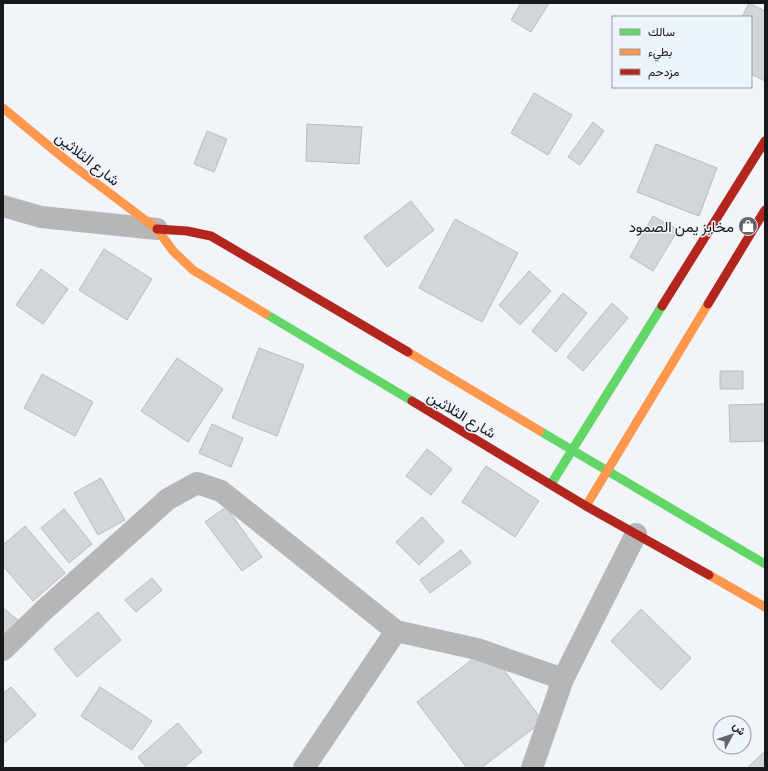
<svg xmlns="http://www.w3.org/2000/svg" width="768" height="771" font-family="Commissioner,Vazirmatn,sans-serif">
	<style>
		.building { fill: #d3d6d9; stroke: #b9bbbe }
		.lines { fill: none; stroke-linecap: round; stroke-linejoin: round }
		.street { stroke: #b6b6b7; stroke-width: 22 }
		.fast { stroke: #63d668; stroke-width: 9 }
		.slow { stroke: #ff974d; stroke-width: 9 }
		.jam { stroke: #b3261e; stroke-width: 9 }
		.labels { text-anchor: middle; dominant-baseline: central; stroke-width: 3; stroke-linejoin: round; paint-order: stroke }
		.street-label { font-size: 15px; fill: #16181b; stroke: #eef4fb }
		.poi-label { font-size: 15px; fill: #16181b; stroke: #eef4fb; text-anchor: end }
	</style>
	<rect width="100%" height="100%" fill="#f1f4f8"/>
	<!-- building -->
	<path class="building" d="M 521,3 L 549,3 L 531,32 L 511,20 Z
		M 749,3 L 765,11 L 765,81 L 751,74 L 751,17 L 742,17 Z
		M 534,93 L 572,115 L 548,155 L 511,133 Z
		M 593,122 L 604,131 L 580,165 L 568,157 Z
		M 307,124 L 362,127 L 359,164 L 306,161 Z
		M 207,131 L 227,139 L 214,172 L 194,164 Z
		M 656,144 L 717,168 L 699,216 L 637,192 Z
		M 411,201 L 434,230 L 387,267 L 364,237 Z
		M 653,216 L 678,230 L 653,271 L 630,257 Z
		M 455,219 L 518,253 L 482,322 L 419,288 Z
		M 104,249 L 152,279 L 127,320 L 79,290 Z
		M 41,269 L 68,289 L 43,324 L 16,305 Z
		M 529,271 L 551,291 L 520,325 L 499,305 Z
		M 563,293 L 587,313 L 556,352 L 532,331 Z
		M 612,303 L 628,318 L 583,371 L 567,357 Z
		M 259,348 L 304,365 L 277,436 L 232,418 Z
		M 177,358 L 223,389 L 188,442 L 141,411 Z
		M 720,371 L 743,371 L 743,389 L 720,389 Z
		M 42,374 L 93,402 L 75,436 L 24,408 Z
		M 765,404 L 765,441 L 730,442 L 729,405 Z
		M 212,424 L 243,438 L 231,467 L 199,453 Z
		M 427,449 L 452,469 L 431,495 L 406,476 Z
		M 486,466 L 539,501 L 515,537 L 462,502 Z
		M 101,478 L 125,520 L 98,535 L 74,493 Z
		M 226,507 L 262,557 L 242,571 L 205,522 Z
		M 64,509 L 92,544 L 69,563 L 41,528 Z
		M 422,517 L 444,541 L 419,565 L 396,542 Z
		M 25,526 L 65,573 L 33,601 L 3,566 L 3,545 Z
		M 461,550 L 471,563 L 430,593 L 420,580 Z
		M 152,578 L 162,590 L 136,612 L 125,600 Z
		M 3,608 L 19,621 L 3,640 Z
		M 641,609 L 691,658 L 661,690 L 611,641 Z
		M 98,612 L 121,640 L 77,677 L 54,649 Z
		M 487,648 L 543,721 L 481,768 L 467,768 L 417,702 Z
		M 11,687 L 36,715 L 3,744 L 3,693 Z
		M 100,687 L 152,721 L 132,750 L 81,716 Z
		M 178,723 L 202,752 L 183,768 L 147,768 L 138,757 Z
		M 765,751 L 765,768 L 747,768 Z"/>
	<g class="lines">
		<!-- street -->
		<path class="street" d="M 3,206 L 41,217 L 157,229
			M 3,650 L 44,610 L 168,499 L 197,483 L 221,491 L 396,631
			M 304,768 L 396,631 L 477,649 L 563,679
			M 532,768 L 563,679 L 636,534"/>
		<!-- fast -->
		<path class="fast" d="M 266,314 L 412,401
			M 540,431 L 765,564
			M 551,484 L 662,306"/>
		<!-- slow -->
		<path class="slow" d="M 3,108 L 67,161 L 157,229 L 173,251 L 193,270 L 266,314
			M 408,352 L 540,431
			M 586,506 L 708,304
			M 709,575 L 765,607"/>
		<!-- jam -->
		<path class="jam" d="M 157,229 L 187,231 L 211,236 L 408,352
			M 708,304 L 765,210
			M 662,306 L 765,141
			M 412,401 L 586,506 L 709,575"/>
	</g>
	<!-- icons -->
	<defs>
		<g id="shop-disc" transform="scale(1)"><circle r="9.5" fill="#636568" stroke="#eef4fb"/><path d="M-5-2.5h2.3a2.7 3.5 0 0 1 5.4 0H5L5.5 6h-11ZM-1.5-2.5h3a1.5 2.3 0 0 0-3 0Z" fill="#fff"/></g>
	</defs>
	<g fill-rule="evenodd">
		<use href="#shop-disc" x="748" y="226"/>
	</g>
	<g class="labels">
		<!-- street labels -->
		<g class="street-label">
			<text transform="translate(88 158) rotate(38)">شارع الثلاثين</text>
			<text transform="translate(462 414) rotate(31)">شارع الثلاثين</text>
		</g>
		<!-- poi labels -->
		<g class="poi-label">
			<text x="734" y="226">مخابز يمن الصمود</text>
		</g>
	</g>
	<!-- border -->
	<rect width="768" height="771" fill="none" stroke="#16181b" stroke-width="8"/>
	<!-- legend -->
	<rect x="612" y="16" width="140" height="72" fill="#eef4fb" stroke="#989ca1"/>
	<rect x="620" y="29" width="20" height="6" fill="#63d668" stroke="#989ca1"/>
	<text x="648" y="36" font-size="12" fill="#16181b">سالك</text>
	<rect x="620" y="49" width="20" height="6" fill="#ff974d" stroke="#989ca1"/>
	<text x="648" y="56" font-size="12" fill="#16181b">بطيء</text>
	<rect x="620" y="69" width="20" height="6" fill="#b3261e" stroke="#989ca1"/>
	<text x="648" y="76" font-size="12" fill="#16181b">مزدحم</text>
	<!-- north arrow -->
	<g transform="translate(732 735) rotate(50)"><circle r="19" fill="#eef4fb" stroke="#989ca1"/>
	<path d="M0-3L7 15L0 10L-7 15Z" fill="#636568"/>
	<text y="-6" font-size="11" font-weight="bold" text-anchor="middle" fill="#16181b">ش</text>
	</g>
</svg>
